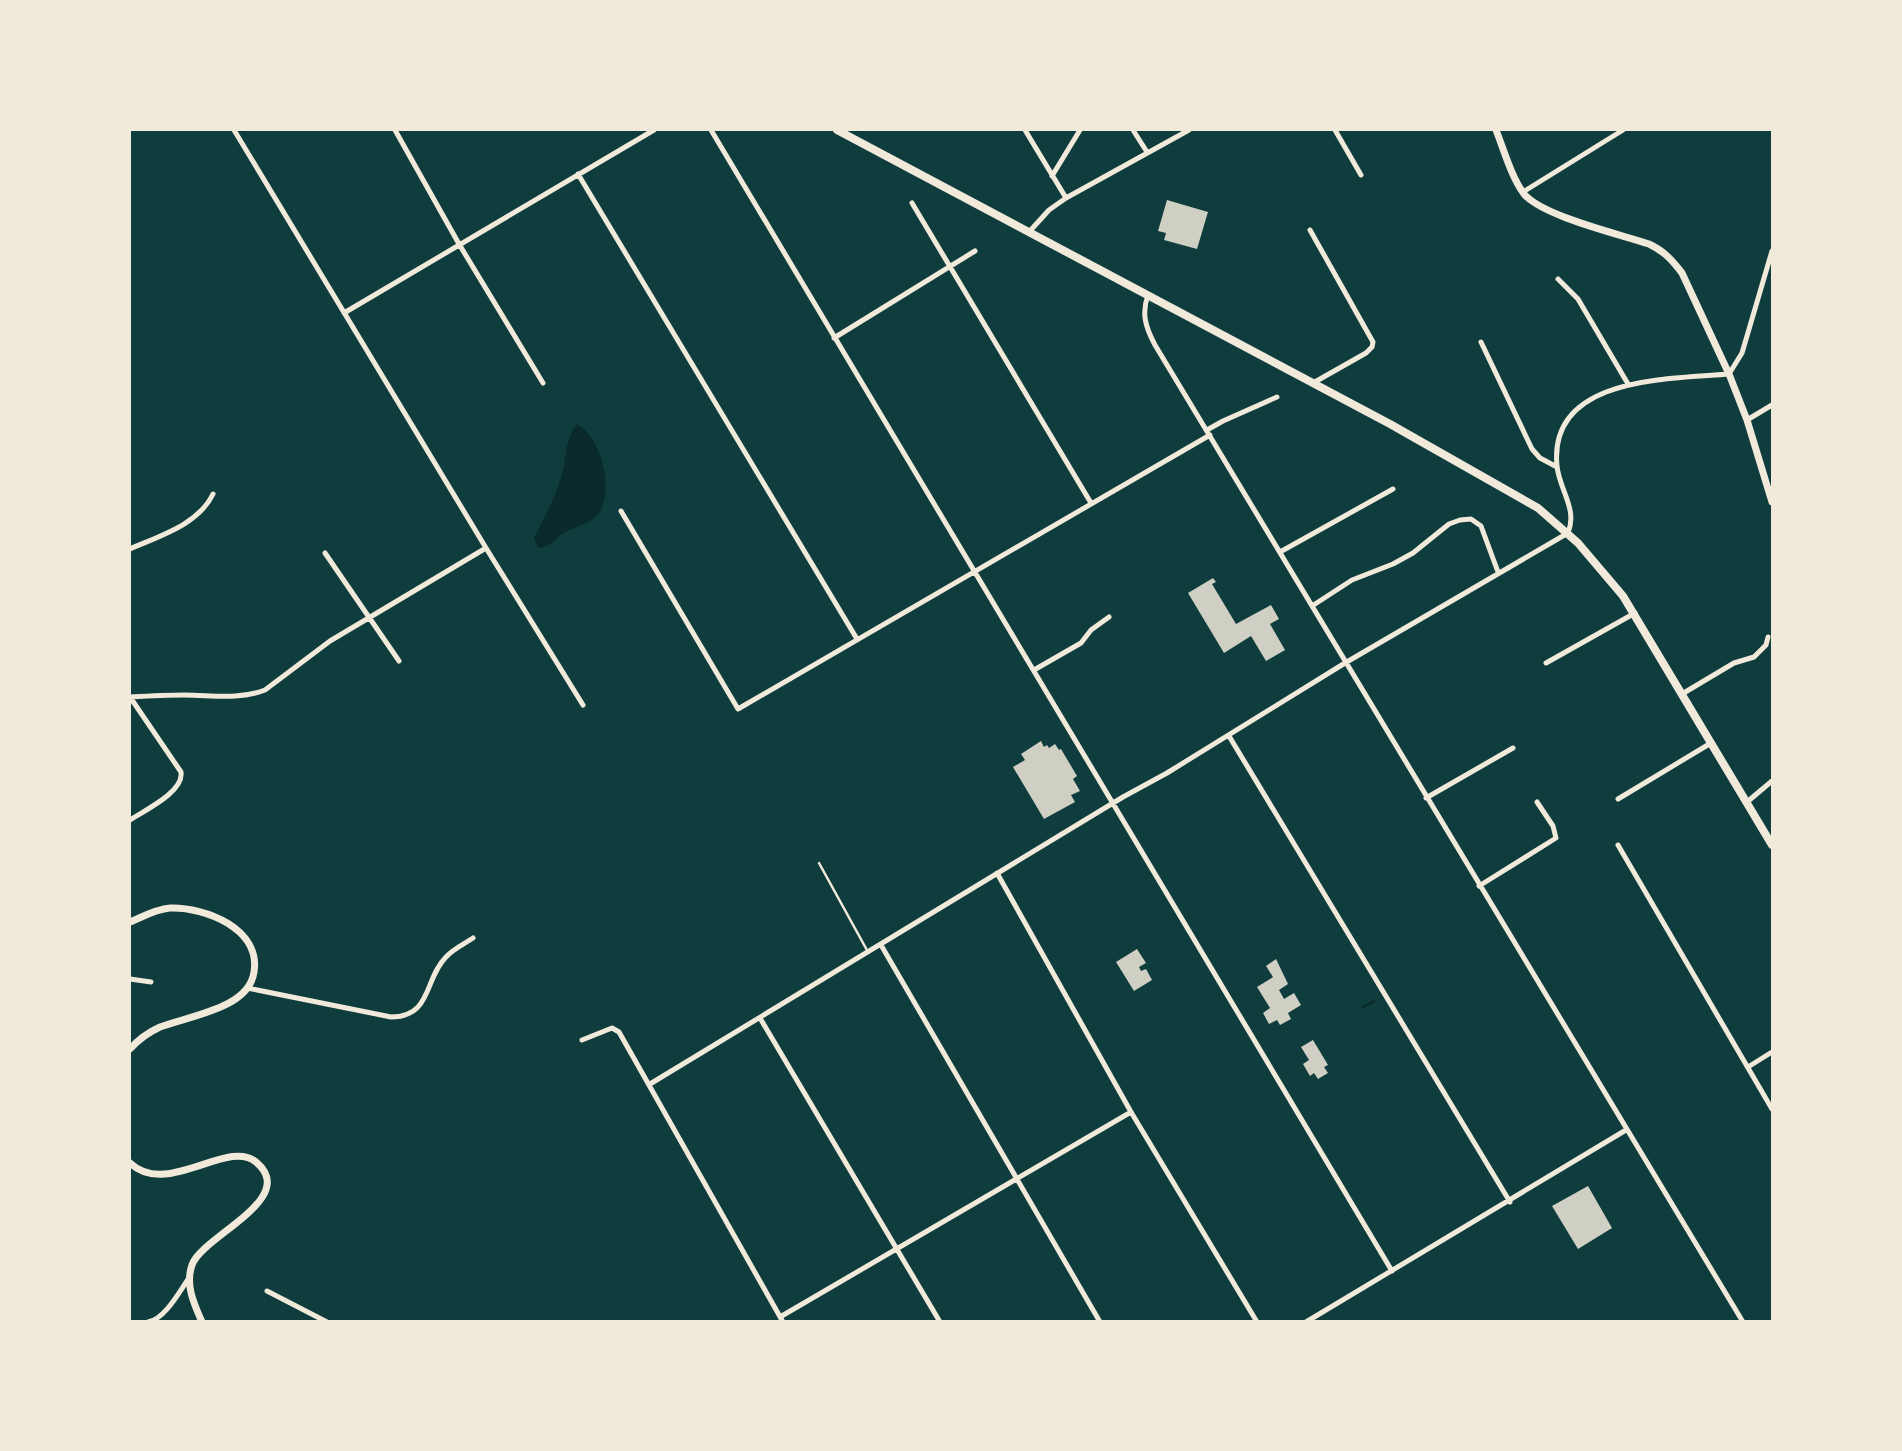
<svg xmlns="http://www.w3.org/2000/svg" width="1902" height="1451" font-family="'Work Sans',sans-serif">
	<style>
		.water { fill: #0a2a2b }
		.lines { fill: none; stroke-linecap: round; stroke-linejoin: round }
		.stream { stroke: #0a2a2b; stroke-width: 2.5 }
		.building { fill: #cfcfc3 }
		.service { stroke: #f1e9da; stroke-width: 2.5 }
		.minor { stroke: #f1e9da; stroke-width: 5 }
		.tertiary { stroke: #f1e9da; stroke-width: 7 }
		.secondary { stroke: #f1e9da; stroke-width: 8 }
	</style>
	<rect width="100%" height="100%" fill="#0f3d3e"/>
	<!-- water -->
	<path class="water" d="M 577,424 C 601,437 615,489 599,513 C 591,524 573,527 562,534 C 557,537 554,543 549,545 C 546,547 542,547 538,548 L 534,538 C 544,518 555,498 561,477 C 568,457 563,443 577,424 Z"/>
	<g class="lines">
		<!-- stream -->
		<path class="stream" d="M 1363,1007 L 1374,1001"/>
	</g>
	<!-- building -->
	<path class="building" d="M 1167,200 L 1208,212 L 1197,249 L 1164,240 L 1166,233 L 1158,231 Z
		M 1213,578 L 1216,582 L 1212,584 L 1236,624 L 1271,605 L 1279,619 L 1270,624 L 1285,650 L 1266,661 L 1251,636 L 1224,653 L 1188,593 Z
		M 1041,741 L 1044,747 L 1047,745 L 1049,748 L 1055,744 L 1059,750 L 1061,749 L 1077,776 L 1073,779 L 1080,791 L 1071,795 L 1075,802 L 1044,819 L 1013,767 L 1025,760 L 1021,754 Z
		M 1137,949 L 1146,963 L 1139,967 L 1141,971 L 1146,969 L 1152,980 L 1134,991 L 1116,962 Z
		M 1276,959 L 1288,984 L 1279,990 L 1284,999 L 1294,993 L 1301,1005 L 1288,1013 L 1291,1019 L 1280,1025 L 1277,1020 L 1269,1024 L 1263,1013 L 1270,1008 L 1257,987 L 1273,977 L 1266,966 Z
		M 1313,1040 L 1328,1065 L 1324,1067 L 1328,1073 L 1318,1079 L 1314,1073 L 1310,1076 L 1303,1064 L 1309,1060 L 1301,1047 Z
		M 1588,1186 L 1612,1228 L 1578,1249 L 1552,1206 Z"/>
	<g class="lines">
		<!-- service -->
		<path class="service" d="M 819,863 L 868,952"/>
		<!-- minor -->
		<path class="minor" d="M 234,130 L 486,548 L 583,705
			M 395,130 L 459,244 L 543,383
			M 711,130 L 1392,1271
			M 1025,130 L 1066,198
			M 1133,130 L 1147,152
			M 1335,130 L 1361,175
			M 578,174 L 857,639
			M 1052,176 L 1080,130
			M 1523,192 L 1623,130
			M 912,203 L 1091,503
			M 1310,230 L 1373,342 L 1372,347 L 1366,353 L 1313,383
			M 1029,232 L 1049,210 L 1066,198 L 1189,130
			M 1558,279 L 1578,299 L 1628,384
			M 1148,295 C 1141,314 1146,328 1155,345 L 1743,1322
			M 344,313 L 654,130
			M 834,338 L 975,251
			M 1481,342 L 1532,449 L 1540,458 L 1557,467
			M 1747,420 L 1772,405
			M 1207,430 L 1223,421 L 1277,397
			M 621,511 L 738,709 L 1210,435
			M 130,549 C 159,536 198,525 213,494
			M 1280,552 L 1393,489
			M 325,553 L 399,661
			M 1312,606 L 1352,580 L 1393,564 L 1413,553 L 1449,524 L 1460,520 L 1471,519 L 1481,526 L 1498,572
			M 1546,663 L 1635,613
			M 1034,670 L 1081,643 L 1091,630 L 1109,617
			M 1682,694 L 1734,663 L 1754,657 L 1766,645 L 1768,637
			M 130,697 C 148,696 166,695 184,695 C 212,695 239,700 265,690 L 330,641 L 486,548
			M 1229,736 L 1510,1202
			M 1426,798 L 1513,748
			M 1618,799 L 1711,743
			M 1747,802 L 1772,781
			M 130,820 C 145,810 184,792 181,772 L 130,697
			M 1618,845 L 1772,1109
			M 997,873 L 1131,1112 L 1257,1322
			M 1479,886 L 1556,838 L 1553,826 L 1537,802
			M 881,945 L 1100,1322
			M 130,979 L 151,982
			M 247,988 L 391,1017 C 432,1017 424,979 446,957 C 453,949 464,944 473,938
			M 760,1018 L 940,1322
			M 582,1040 L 612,1028 L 619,1032 L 783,1322
			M 1748,1067 L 1772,1052
			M 650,1084 L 1123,797 L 1167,773 L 1345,663 L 1568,533 C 1578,509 1559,489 1557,466 C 1548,376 1670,379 1729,374 L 1742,353 L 1772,251
			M 267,1291 L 327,1322
			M 780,1317 L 1131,1112
			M 148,1322 C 165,1319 179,1292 189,1278
			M 1306,1322 L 1626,1130"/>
		<!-- tertiary -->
		<path class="tertiary" d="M 1496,130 C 1504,150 1511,176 1524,194 C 1542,216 1619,234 1649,244 C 1664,251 1672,260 1682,273 L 1729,374 L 1747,420 L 1772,502
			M 130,922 C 142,917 156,909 170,908 C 206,907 261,929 254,972 C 249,1009 188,1016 160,1027 C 149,1032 138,1040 130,1049
			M 130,1163 C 167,1198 228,1138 256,1162 C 300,1199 202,1236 192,1265 C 185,1285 194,1304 202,1322"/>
		<!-- secondary -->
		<path class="secondary" d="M 837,130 L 1390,424 L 1538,508 L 1578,543 L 1623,596 L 1772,845"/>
	</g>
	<!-- border -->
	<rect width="1902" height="1451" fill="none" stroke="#f1e9da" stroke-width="262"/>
</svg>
